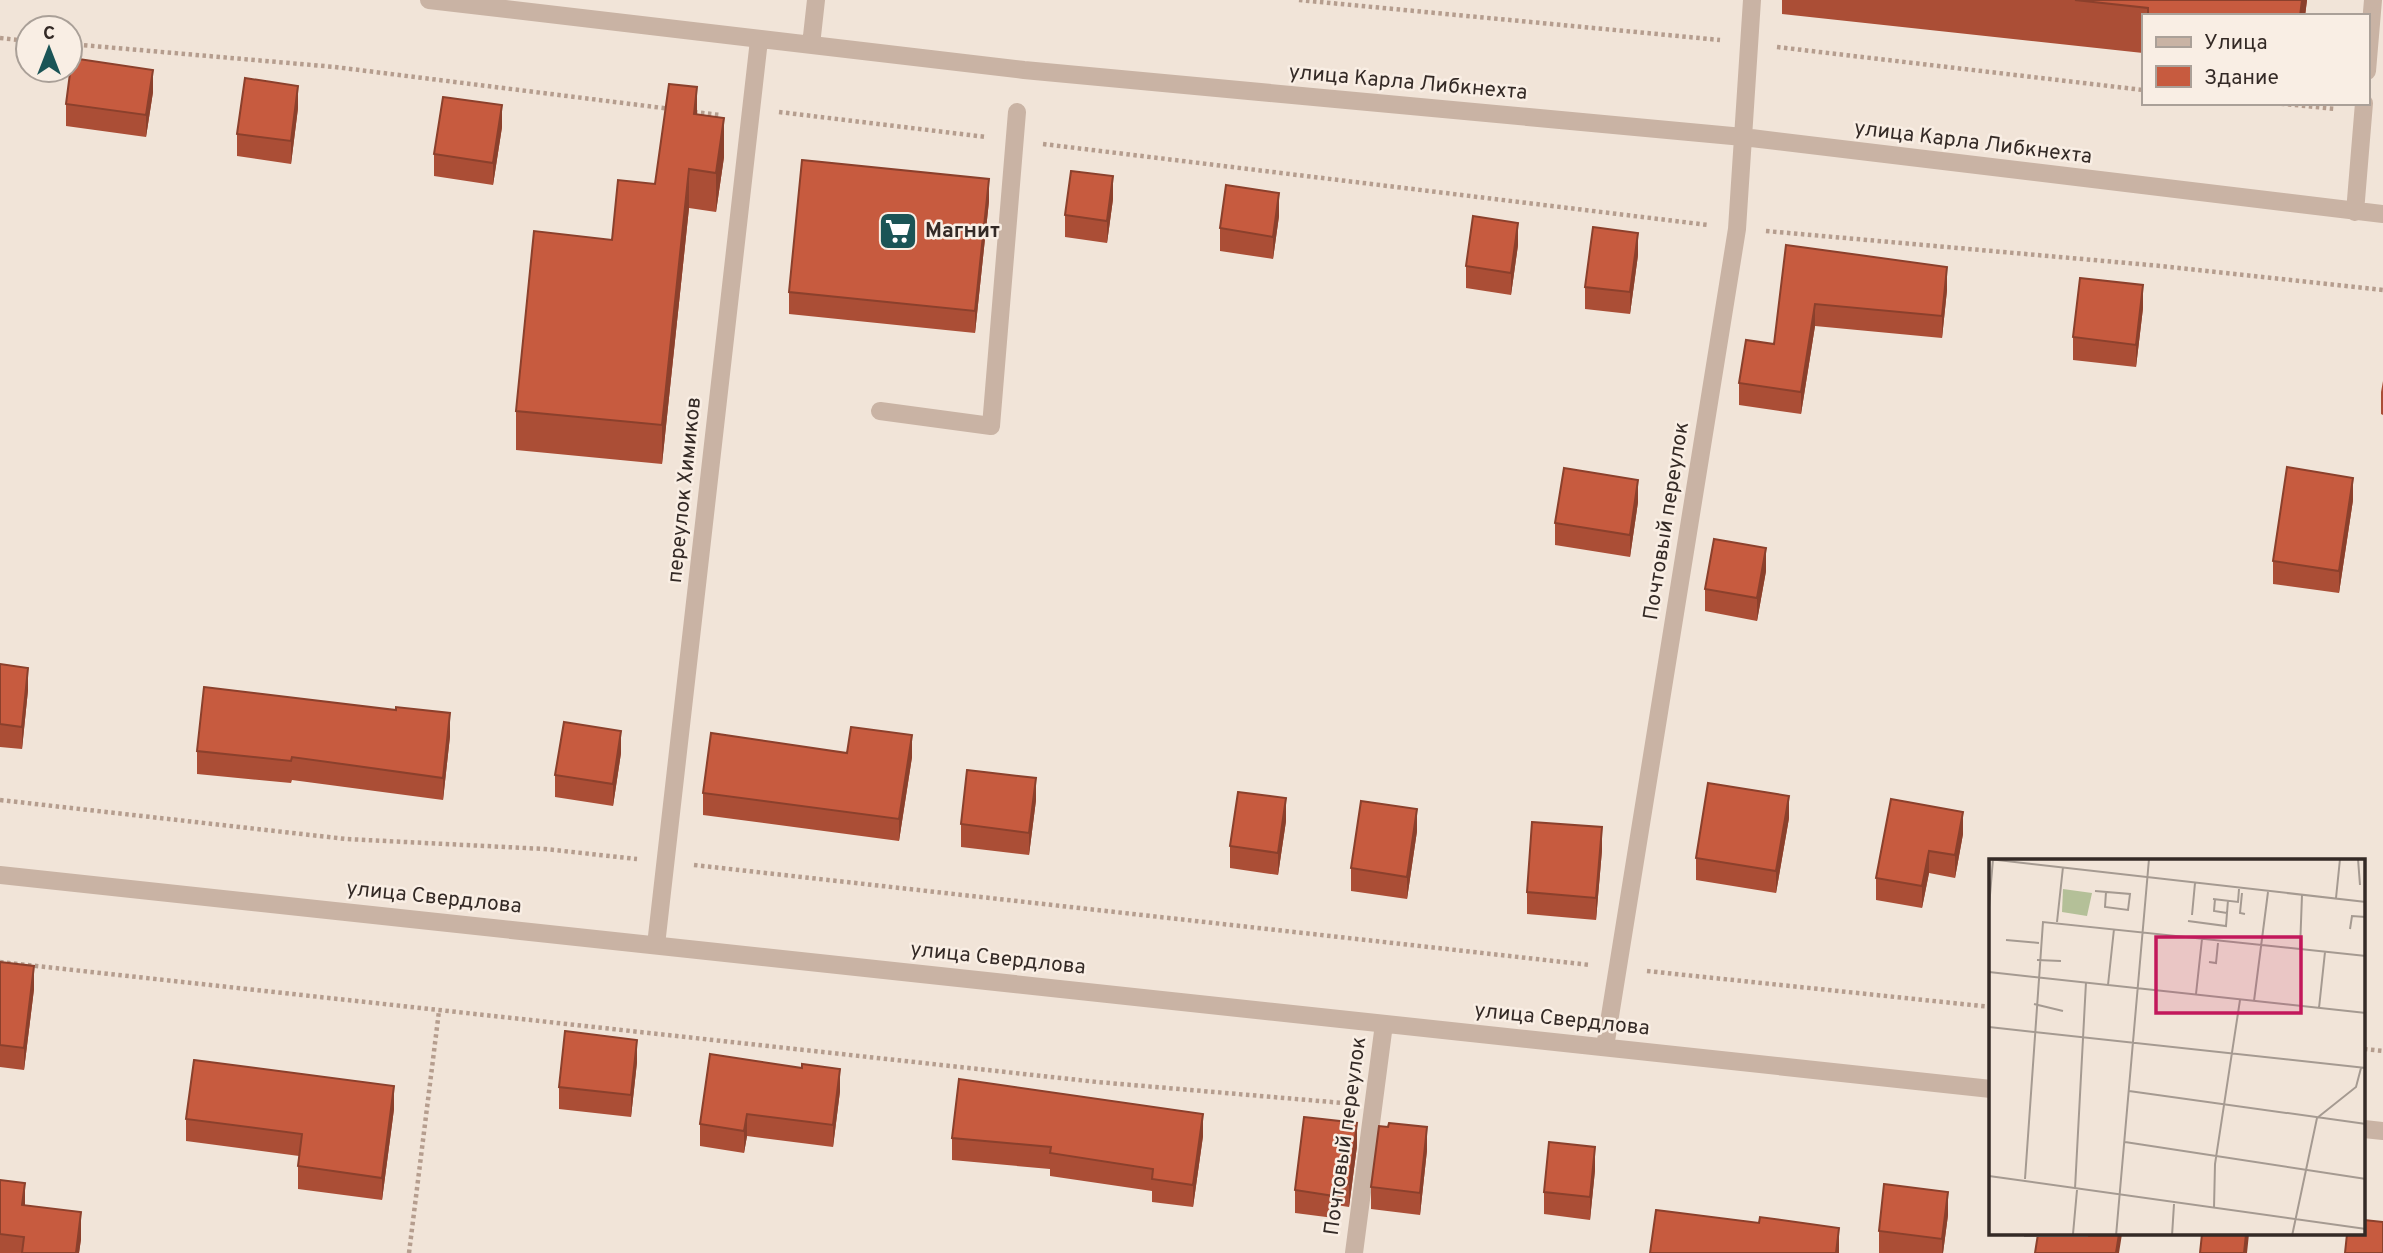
<svg xmlns="http://www.w3.org/2000/svg" width="2383" height="1253" font-family="Overpass,sans-serif">
	<style>
		.lines { fill: none; stroke-linecap: round; stroke-linejoin: round }
		.path { stroke: #b59d8e; stroke-width: 4.5; stroke-dasharray: 3.5 3.5; stroke-linecap: butt }
		.minor { stroke: #c9b3a4; stroke-width: 18 }
		.wall { fill: #ab4e36 }
		.shaded-wall { fill: #8b402c }
		.building { fill: #c75b3f; stroke: #8b402c; stroke-width: 2 }
		.labels { text-anchor: middle; dominant-baseline: central; stroke-width: 5; stroke-linejoin: round; paint-order: stroke }
		.street-label { font-size: 21px; fill: #342a26; stroke: #f9eee4 }
		.poi-label { font-size: 21px; font-weight: bold; fill: #342a26; stroke: #f9eee4; text-anchor: start }
		.inset-road { fill: none; stroke: #a59a91; stroke-width: 2 }
		.view { fill: #c2185b; fill-opacity: 0.15; stroke: #c2185b; stroke-width: 3.5 }
		.inset-edge { fill: none; stroke: #342a26; stroke-width: 3.5 }
	</style>
	<rect width="100%" height="100%" fill="#f1e4d8"/>
	<g class="lines">
		<!-- path -->
		<path class="path" d="M 1299,0 L 1720,40
			M 0,38 L 28,41
			M 70,44 L 335,67 L 671,109
			M 1777,47 L 2143,90
			M 2274,103 L 2336,109
			M 694,112 L 720,115
			M 779,112 L 986,137
			M 1043,144 L 1708,225
			M 1766,231 L 2161,266 L 2383,290
			M 0,800 L 346,839 L 545,849 L 637,859
			M 694,865 L 1590,965
			M 0,962 L 1097,1082 L 1343,1103
			M 1647,971 L 1991,1007
			M 2364,1049 L 2383,1051
			M 409,1253 L 439,1011"/>
		<!-- minor -->
		<path class="minor" d="M 429,0 L 1024,70 L 1743,137 L 2383,214
			M 811,45 L 816,0
			M 2367,71 L 2373,0
			M 2355,212 L 2364,103
			M 880,411 L 991,426 L 1017,112
			M 0,875 L 1991,1089
			M 656,945 L 759,40
			M 1605,1047 L 1737,229 L 1752,0
			M 2364,1129 L 2383,1131
			M 1354,1253 L 1384,1024"/>
	</g>
	<!-- wall -->
	<path class="wall" d="M 1782,0 L 2307,0 L 2305,16 L 2143,16 L 2143,53 L 1782,14 Z
		M 153,92 L 146,137 L 66,126 L 66,104 Z
		M 298,108 L 291,164 L 237,156 L 237,134 Z
		M 697,114 L 724,157 L 716,212 L 689,208 L 662,464 L 516,450 L 516,411 L 612,240 L 655,184 Z
		M 502,127 L 493,185 L 434,176 L 434,154 Z
		M 1113,199 L 1107,243 L 1065,237 L 1065,215 Z
		M 989,201 L 975,333 L 789,314 L 789,292 Z
		M 1279,216 L 1273,259 L 1220,251 L 1220,228 Z
		M 1518,245 L 1511,295 L 1466,288 L 1466,266 Z
		M 1786,245 L 1947,290 L 1942,338 L 1815,326 L 1801,414 L 1739,405 L 1739,383 L 1774,344 Z
		M 1638,255 L 1630,314 L 1585,309 L 1585,287 Z
		M 2143,308 L 2136,367 L 2073,360 L 2073,337 Z
		M 2383,381 L 2383,415 L 2381,414 L 2381,392 Z
		M 2353,500 L 2339,593 L 2273,584 L 2273,561 Z
		M 1638,502 L 1630,557 L 1555,545 L 1555,523 Z
		M 1766,571 L 1757,621 L 1705,611 L 1705,589 Z
		M 0,664 L 28,690 L 22,749 L 0,747 Z
		M 450,736 L 443,800 L 292,780 L 291,783 L 197,774 L 197,751 Z
		M 621,753 L 613,806 L 555,797 L 555,775 Z
		M 847,753 L 912,757 L 899,841 L 703,815 L 703,793 Z
		M 1891,799 L 1963,834 L 1955,878 L 1929,873 L 1922,908 L 1876,900 L 1876,878 Z
		M 1036,800 L 1029,855 L 961,847 L 961,824 Z
		M 1789,818 L 1776,893 L 1696,880 L 1696,858 Z
		M 1286,821 L 1278,875 L 1230,868 L 1230,846 Z
		M 1417,831 L 1407,899 L 1351,891 L 1351,868 Z
		M 1602,850 L 1596,920 L 1527,914 L 1527,892 Z
		M 0,962 L 34,989 L 24,1070 L 0,1067 Z
		M 637,1062 L 631,1117 L 559,1109 L 559,1087 Z
		M 840,1091 L 833,1147 L 747,1136 L 744,1153 L 700,1146 L 700,1124 Z
		M 394,1109 L 382,1200 L 298,1189 L 298,1166 L 299,1156 L 186,1141 L 186,1119 Z
		M 1203,1136 L 1193,1207 L 1152,1202 L 1152,1191 L 1050,1176 L 1050,1169 L 952,1160 L 952,1138 Z
		M 1357,1146 L 1349,1207 L 1336,1205 L 1334,1218 L 1295,1213 L 1295,1190 Z
		M 1427,1150 L 1420,1215 L 1371,1209 L 1371,1187 Z
		M 1595,1170 L 1590,1220 L 1544,1214 L 1544,1192 Z
		M 0,1180 L 25,1206 L 81,1239 L 79,1253 L 0,1253 Z
		M 1948,1215 L 1943,1253 L 1879,1253 L 1879,1231 Z"/>
	<!-- shaded-wall -->
	<path class="shaded-wall" d="M 2302,0 L 2307,0 L 2305,16 L 2300,16 Z
		M 153,70 L 153,92 L 146,137 L 146,115 Z
		M 298,86 L 298,108 L 291,164 L 291,141 Z
		M 697,87 L 697,126 L 694,114 Z
		M 502,105 L 502,127 L 493,185 L 493,163 Z
		M 724,118 L 724,157 L 716,212 L 716,173 Z
		M 689,169 L 689,208 L 662,464 L 662,425 Z
		M 1113,176 L 1113,199 L 1107,243 L 1107,221 Z
		M 989,179 L 989,201 L 975,333 L 975,311 Z
		M 1279,193 L 1279,216 L 1273,259 L 1273,237 Z
		M 1518,223 L 1518,245 L 1511,295 L 1511,273 Z
		M 1638,233 L 1638,255 L 1630,314 L 1630,292 Z
		M 1947,267 L 1947,290 L 1942,338 L 1942,316 Z
		M 2143,285 L 2143,308 L 2136,367 L 2136,345 Z
		M 1815,304 L 1815,326 L 1801,414 L 1801,392 Z
		M 2353,478 L 2353,500 L 2339,593 L 2339,571 Z
		M 1638,480 L 1638,502 L 1630,557 L 1630,535 Z
		M 1766,548 L 1766,571 L 1757,621 L 1757,598 Z
		M 28,668 L 28,690 L 22,749 L 22,727 Z
		M 450,713 L 450,736 L 443,800 L 443,778 Z
		M 621,731 L 621,753 L 613,806 L 613,784 Z
		M 912,735 L 912,757 L 899,841 L 899,819 Z
		M 1036,778 L 1036,800 L 1029,855 L 1029,833 Z
		M 1789,796 L 1789,818 L 1776,893 L 1776,871 Z
		M 1286,798 L 1286,821 L 1278,875 L 1278,853 Z
		M 1417,809 L 1417,831 L 1407,899 L 1407,877 Z
		M 1963,812 L 1963,834 L 1955,878 L 1955,855 Z
		M 1602,827 L 1602,850 L 1596,920 L 1596,898 Z
		M 1929,851 L 1929,873 L 1922,908 L 1922,886 Z
		M 34,966 L 34,989 L 24,1070 L 24,1048 Z
		M 637,1040 L 637,1062 L 631,1117 L 631,1095 Z
		M 840,1069 L 840,1091 L 833,1147 L 833,1125 Z
		M 394,1086 L 394,1109 L 382,1200 L 382,1178 Z
		M 747,1114 L 747,1136 L 744,1153 L 744,1131 Z
		M 1203,1114 L 1203,1136 L 1193,1207 L 1193,1185 Z
		M 1357,1123 L 1357,1146 L 1349,1207 L 1349,1184 Z
		M 1427,1127 L 1427,1150 L 1420,1215 L 1420,1193 Z
		M 1595,1147 L 1595,1170 L 1590,1220 L 1590,1197 Z
		M 25,1183 L 25,1210 L 22,1205 Z
		M 1336,1183 L 1336,1205 L 1334,1218 L 1334,1196 Z
		M 1948,1192 L 1948,1215 L 1943,1253 L 1942,1253 L 1942,1239 Z
		M 81,1212 L 81,1239 L 79,1253 L 76,1253 Z
		M 1839,1228 L 1839,1253 L 1836,1253 Z
		M 2119,1234 L 2122,1234 L 2119,1253 L 2116,1253 Z
		M 2246,1234 L 2249,1234 L 2247,1253 L 2244,1253 Z"/>
	<!-- building -->
	<path class="building" d="M 2075,0 L 2302,0 L 2300,16 L 2148,16 L 2148,8 Z
		M 72,58 L 153,70 L 146,115 L 66,104 Z
		M 245,78 L 298,86 L 291,141 L 237,134 Z
		M 669,84 L 697,87 L 694,114 L 724,118 L 716,173 L 689,169 L 662,425 L 516,411 L 534,231 L 612,240 L 618,180 L 655,184 Z
		M 443,97 L 502,105 L 493,163 L 434,154 Z
		M 802,160 L 989,179 L 975,311 L 789,292 Z
		M 1071,171 L 1113,176 L 1107,221 L 1065,215 Z
		M 1226,185 L 1279,193 L 1273,237 L 1220,228 Z
		M 1473,216 L 1518,223 L 1511,273 L 1466,266 Z
		M 1593,227 L 1638,233 L 1630,292 L 1585,287 Z
		M 1786,245 L 1947,267 L 1942,316 L 1815,304 L 1801,392 L 1739,383 L 1746,340 L 1774,344 Z
		M 2080,278 L 2143,285 L 2136,345 L 2073,337 Z
		M 2287,467 L 2353,478 L 2339,571 L 2273,561 Z
		M 1564,468 L 1638,480 L 1630,535 L 1555,523 Z
		M 1714,539 L 1766,548 L 1757,598 L 1705,589 Z
		M 0,664 L 28,668 L 22,727 L 0,724 Z
		M 204,687 L 396,710 L 396,707 L 450,713 L 443,778 L 292,757 L 291,761 L 197,751 Z
		M 564,722 L 621,731 L 613,784 L 555,775 Z
		M 851,727 L 912,735 L 899,819 L 703,793 L 711,733 L 847,753 Z
		M 967,770 L 1036,778 L 1029,833 L 961,824 Z
		M 1708,783 L 1789,796 L 1776,871 L 1696,858 Z
		M 1238,792 L 1286,798 L 1278,853 L 1230,846 Z
		M 1891,799 L 1963,812 L 1955,855 L 1929,851 L 1922,886 L 1876,878 Z
		M 1361,801 L 1417,809 L 1407,877 L 1351,868 Z
		M 1532,822 L 1602,827 L 1596,898 L 1527,892 Z
		M 0,962 L 34,966 L 24,1048 L 0,1045 Z
		M 565,1031 L 637,1040 L 631,1095 L 559,1087 Z
		M 710,1054 L 802,1068 L 802,1064 L 840,1069 L 833,1125 L 747,1114 L 744,1131 L 700,1124 Z
		M 194,1060 L 394,1086 L 382,1178 L 298,1166 L 302,1134 L 186,1119 Z
		M 959,1079 L 1203,1114 L 1193,1185 L 1152,1179 L 1153,1169 L 1050,1153 L 1051,1147 L 952,1138 Z
		M 1304,1117 L 1357,1123 L 1349,1184 L 1336,1183 L 1334,1196 L 1295,1190 Z
		M 1389,1123 L 1427,1127 L 1420,1193 L 1371,1187 L 1379,1126 L 1388,1127 Z
		M 1549,1142 L 1595,1147 L 1590,1197 L 1544,1192 Z
		M 0,1180 L 25,1183 L 22,1205 L 81,1212 L 76,1253 L 22,1253 L 24,1237 L 0,1234 Z
		M 1884,1184 L 1948,1192 L 1942,1239 L 1879,1231 Z
		M 1656,1210 L 1759,1223 L 1760,1217 L 1839,1228 L 1836,1253 L 1650,1253 Z
		M 2364,1220 L 2383,1222 L 2383,1253 L 2345,1253 L 2347,1234 L 2364,1234 Z
		M 2038,1234 L 2119,1234 L 2116,1253 L 2035,1253 Z
		M 2202,1234 L 2246,1234 L 2244,1253 L 2200,1253 Z"/>
	<!-- icons -->
	<defs>
		<g id="supermarket-square" transform="scale(2.0125)"><rect x="-9" y="-9" width="18" height="18" rx="4" fill="#1b5456" stroke="#f9eee4"/><path d="M-6-5.5h2.5l.6 2H6L4.5 2H-2.5L-4.4-4H-6ZM-1.5 3.2a1.3 1.3 0 1 0 .1 0ZM3 3.2a1.3 1.3 0 1 0 .1 0Z" fill="#fff"/></g>
	</defs>
	<g fill-rule="evenodd">
		<use href="#supermarket-square" x="898" y="231"/>
	</g>
	<g class="labels">
		<!-- street labels -->
		<g class="street-label">
			<text transform="translate(1408 83) rotate(5)">улица Карла Либкнехта</text>
			<text transform="translate(1973 143) rotate(7)">улица Карла Либкнехта</text>
			<text transform="translate(685 490) rotate(-84)">переулок Химиков</text>
			<text transform="translate(1667 521) rotate(-81)">Почтовый переулок</text>
			<text transform="translate(434 898) rotate(6)">улица Свердлова</text>
			<text transform="translate(998 959) rotate(6)">улица Свердлова</text>
			<text transform="translate(1562 1020) rotate(6)">улица Свердлова</text>
			<text transform="translate(1346 1136) rotate(-82)">Почтовый переулок</text>
		</g>
		<!-- poi labels -->
		<g class="poi-label">
			<text x="925" y="231">Магнит</text>
		</g>
	</g>
	<!-- overview -->
	<g transform="translate(1989 859)">
		<rect width="376" height="376" fill="#f1e4d8"/>
		<path d="M 74,30 L 103,34 L 98,57 L 73,53 Z" fill="#b4c098"/>
		<path class="inset-road" d="M 0,0 L 377,43M 369,0 L 371,26M 106,32 L 141,35 L 139,51 L 116,48 L 117,33M 253,34 L 251,54 L 256,55M 347,39 L 351,0M 224,40 L 249,43 L 250,30M 226,40 L 225,52 L 238,54M 0,48 L 4,0M 203,56 L 206,24M 199,62 L 237,67 L 239,41M 68,63 L 74,8M 361,70 L 363,57 L 377,58M 17,81 L 50,84M 311,90 L 313,36M 48,101 L 72,102M 220,103 L 227,104 L 229,84M 0,113 L 377,154M 119,126 L 125,70M 207,135 L 213,80M 265,142 L 279,33M 45,145 L 74,152M 330,149 L 336,93M 0,168 L 377,209M 140,232 L 377,265M 136,283 L 377,320M 0,317 L 377,370M 36,320 L 54,63 L 377,97M 86,330 L 97,123M 225,349 L 226,305 L 251,141M 84,375 L 88,331M 35,377 L 99,377M 127,377 L 160,0M 183,377 L 185,345M 303,377 L 328,259 L 367,228 L 372,209"/>
		<path class="view" d="M 167,78 L 312,78 L 312,154 L 167,154 Z"/>
		<rect width="376" height="376" class="inset-edge"/>
	</g>
	<!-- legend -->
	<rect x="2142" y="14" width="228" height="91" fill="#f9eee4" stroke="#aaa098" stroke-width="2"/>
	<rect x="2156" y="37" width="35" height="10" fill="#c9b3a4" stroke="#aaa098" stroke-width="2"/>
	<text x="2204" y="49" font-size="21" fill="#342a26">Улица</text>
	<rect x="2156" y="66" width="35" height="21" fill="#c75b3f" stroke="#aaa098" stroke-width="2"/>
	<text x="2204" y="84" font-size="21" fill="#342a26">Здание</text>
	<!-- north arrow -->
	<g transform="translate(49 49)"><circle r="33" fill="#f9eee4" stroke="#aaa098" stroke-width="2"/>
	<path d="M0-5L12 26L0 18L-12 26Z" fill="#1b5456"/>
	<text y="-10" font-size="19" font-weight="bold" text-anchor="middle" fill="#342a26">С</text>
	</g>
</svg>
